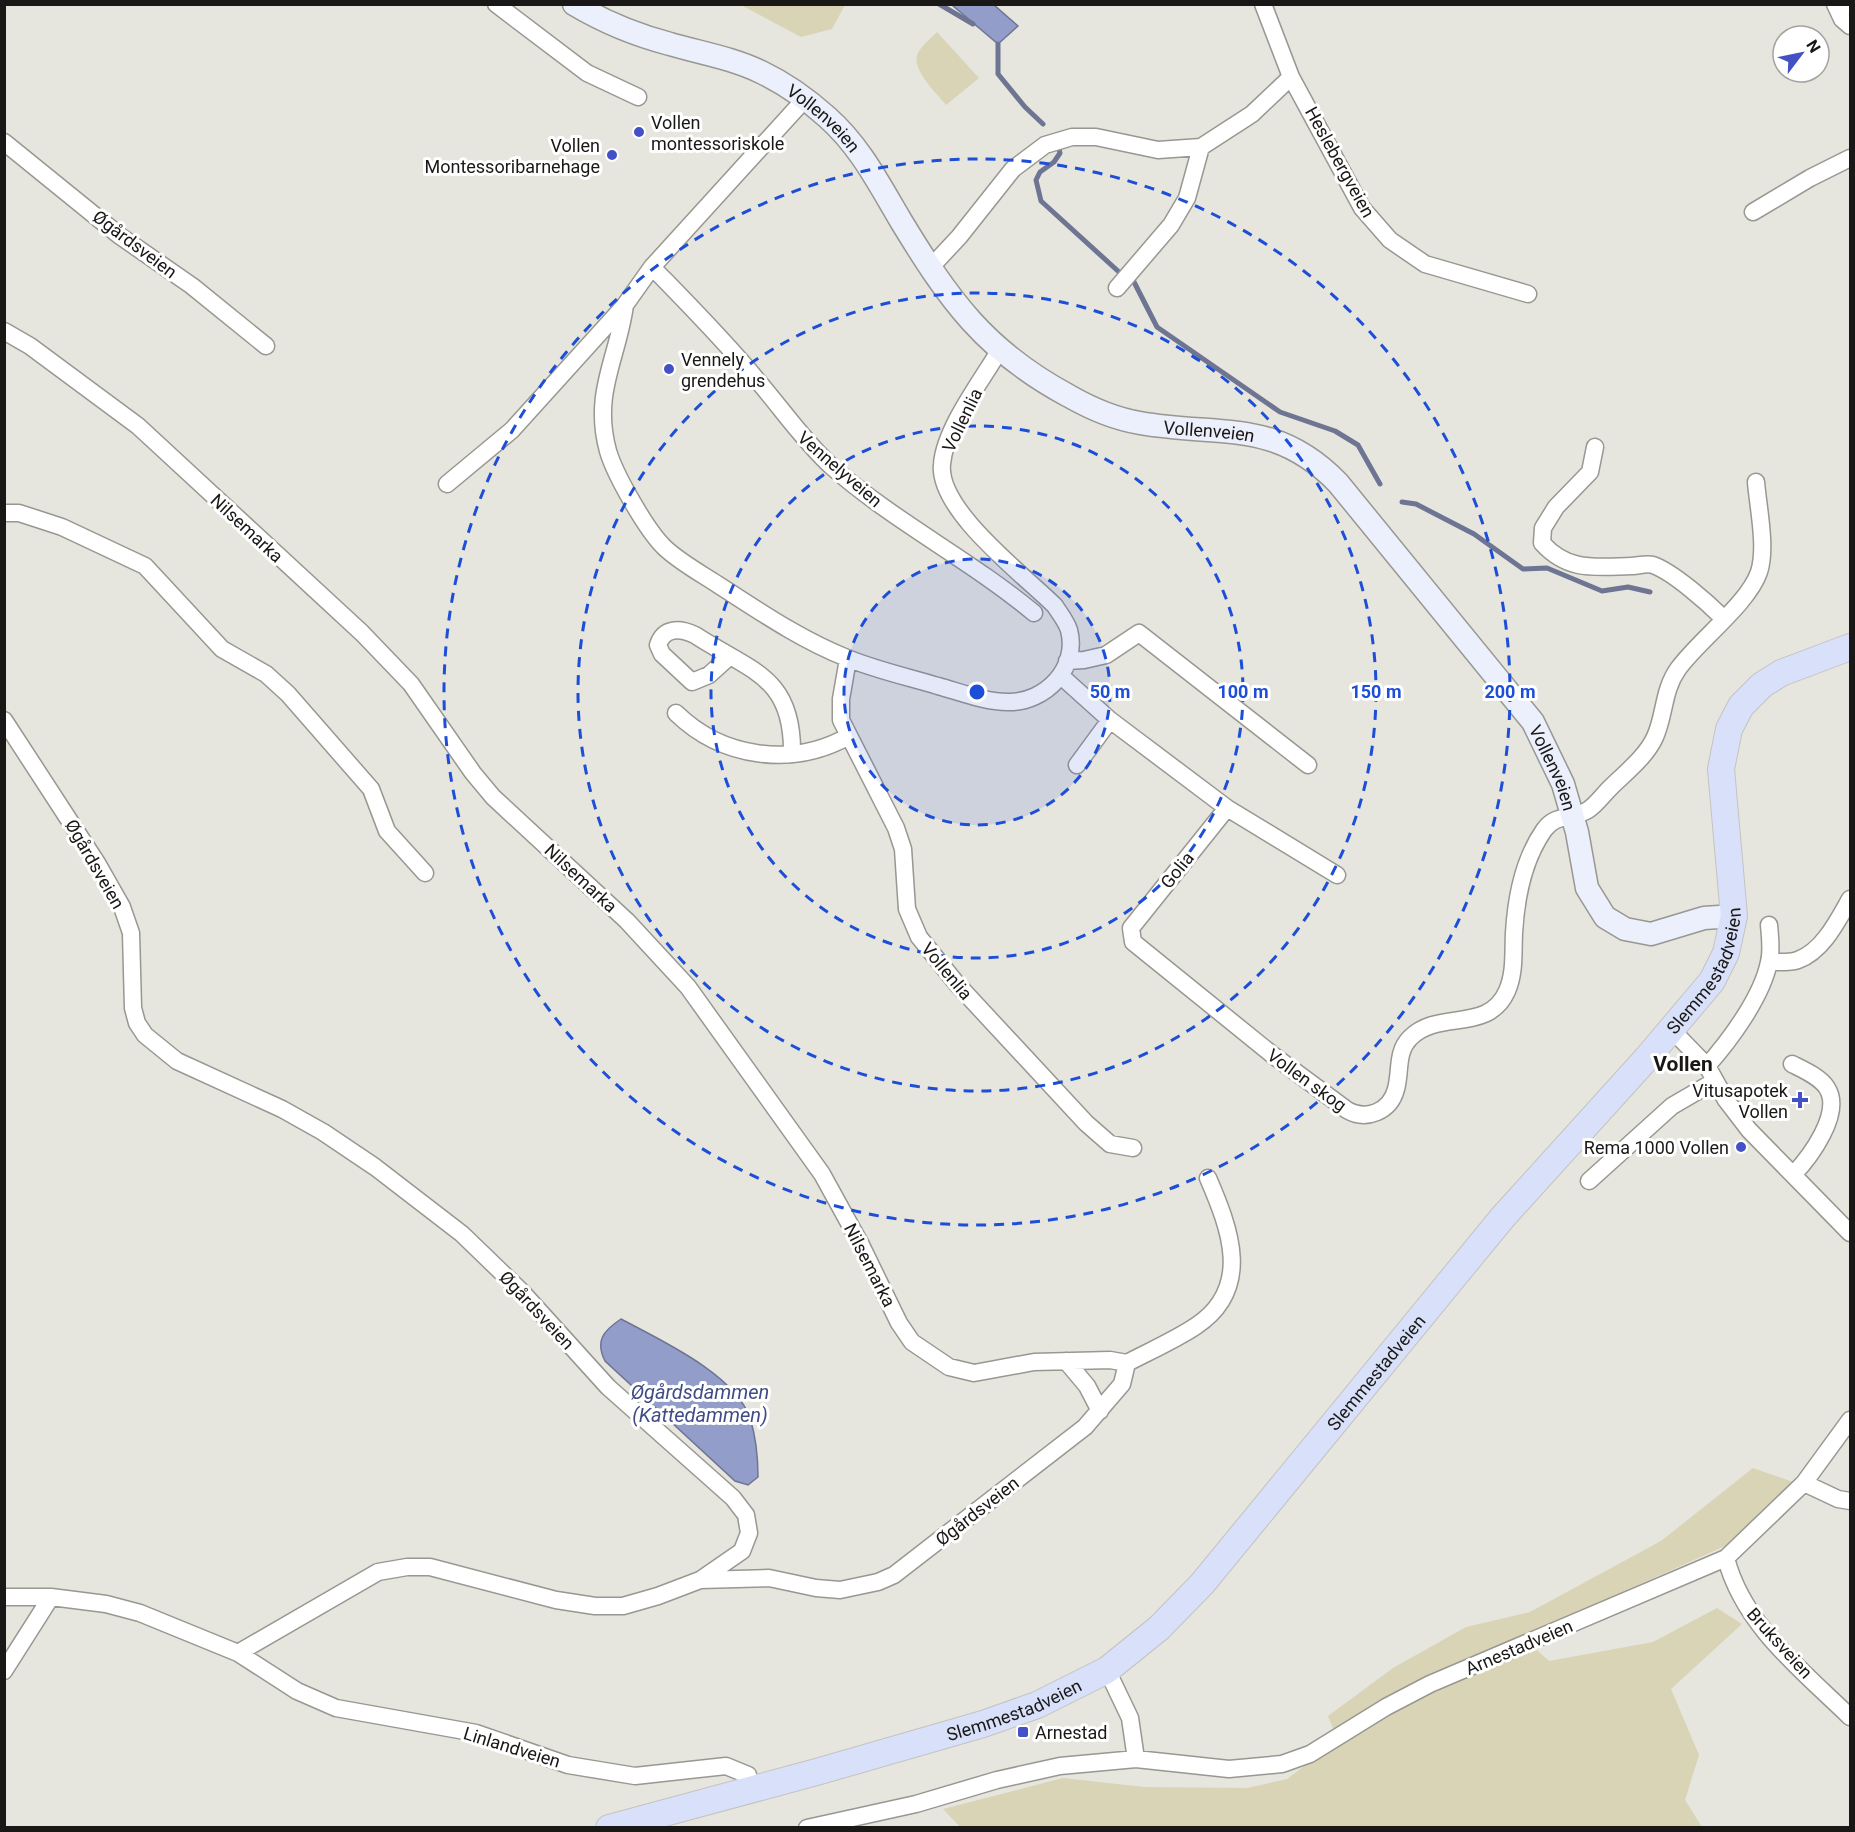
<svg xmlns="http://www.w3.org/2000/svg" width="1855" height="1832" font-family="Roboto,sans-serif">
	<style>
		.green { fill: #d9d4b6 }
		.water { fill: #929dc9; stroke: #6e7593; stroke-width: 1.5 }
		.lines { fill: none; stroke-linecap: round; stroke-linejoin: round }
		.stream { stroke: #6e7593; stroke-width: 5 }
		.street-casing { stroke: #989791; stroke-width: 19 }
		.secondary-casing { stroke: #989791; stroke-width: 25 }
		.primary-casing { stroke: #c3c3c2; stroke-width: 28 }
		.street { stroke: #fff; stroke-width: 16 }
		.secondary { stroke: #eceffc; stroke-width: 22 }
		.primary { stroke: #d9e0fa; stroke-width: 26 }
		.ring { fill: none; stroke: #1d4ed8; stroke-width: 3; stroke-dasharray: 10 8 }
		.poi-dot { fill: #4450c5; stroke: #fff; stroke-width: 2 }
		.labels { text-anchor: middle; dominant-baseline: central; stroke-width: 6; stroke-linejoin: round; paint-order: stroke }
		.street-label { font-size: 18px; fill: #191816; stroke: #fff }
		.poi-label { font-size: 18px; fill: #191816; stroke: #fff; text-anchor: start }
		.water-label { font-size: 20px; font-style: italic; fill: #414c85; stroke: #fff }
		.quarter-label { font-size: 21px; font-weight: bold; fill: #191816; stroke: #fff }
		.centre { fill: #1d4ed8; stroke: #fff; stroke-width: 3 }
		.ring-label { font-size: 18px; text-anchor: middle; font-weight: bold; fill: #1d4ed8; stroke: #fff; stroke-width: 6; stroke-linejoin: round; paint-order: stroke }
	</style>
	<rect width="100%" height="100%" fill="#e6e5de"/>
	<!-- green -->
	<path class="green" d="M 741,5 L 845,5 L 832,29 L 801,37 Z
		M 937,32 L 979,78 L 946,105 C 937,93 910,69 918,53 C 922,45 931,38 937,32 Z
		M 1753,1468 L 1796,1483 L 1743,1538 L 1522,1637 L 1549,1661 L 1653,1642 L 1717,1608 L 1742,1624 L 1671,1689 L 1699,1755 L 1685,1800 L 1702,1827 L 961,1828 L 943,1809 L 1063,1778 L 1144,1787 L 1247,1788 L 1287,1779 L 1338,1741 L 1328,1716 L 1393,1668 L 1466,1627 L 1530,1612 L 1661,1541 Z"/>
	<!-- water -->
	<path class="water" d="M 952,5 L 994,5 L 1018,26 L 998,44 Z
		M 621,1319 C 660,1340 735,1374 750,1418 C 756,1437 758,1457 758,1477 L 748,1485 L 735,1481 L 605,1361 C 595,1341 603,1331 621,1319 Z"/>
	<g class="lines">
		<!-- stream -->
		<path class="stream" d="M 939,4 L 973,24
			M 998,44 L 998,74 L 1025,107 L 1043,124
			M 1059,149 L 1060,153 L 1054,162 L 1040,172 L 1036,180 L 1041,201 L 1119,272
			M 1133,280 L 1157,327 L 1280,412 L 1335,431 L 1358,445 L 1380,484
			M 1402,502 L 1416,504 L 1474,534 L 1523,569 L 1547,568 L 1602,591 L 1628,587 L 1650,592"/>
		<!-- street casing -->
		<g class="street-casing">
			<path id="street" d="M 496,4 L 587,73 L 638,97
				M 1835,4 L 1842,19 L 1850,26
				M 1848,4 L 1850,6
				M 1291,77 L 1362,208 L 1390,240 L 1425,264 L 1528,294
				M 4,142 L 120,236 L 192,286 L 266,346
				M 1753,212 L 1810,178 L 1850,158
				M 652,267 C 688,304 724,340 757,380 C 782,409 803,440 831,466 C 893,521 969,559 1034,613
				M 930,268 L 959,237 L 1013,169 L 1045,145 L 1072,137 L 1096,137 L 1158,150 L 1201,147 L 1252,114 L 1291,77 L 1263,4
				M 1117,288 L 1171,225 L 1187,198 L 1201,147
				M 625,305 C 618,358 592,393 608,451 C 615,475 647,531 665,548 C 680,562 700,573 717,584 C 759,611 801,640 847,658 C 876,670 908,677 938,686 C 960,692 985,702 1008,702 C 1045,703 1079,668 1069,630 C 1066,621 1060,614 1055,606 C 1024,575 937,510 942,464 C 945,428 981,382 999,351
				M 4,331 L 30,346 L 138,426 L 362,633 L 411,684 L 473,773 L 493,797 L 627,921 L 688,987 L 822,1174 L 860,1243 L 899,1323 L 912,1342 L 949,1367 L 974,1373 L 1034,1362 L 1110,1360 L 1127,1363
				M 1595,447 L 1590,472 L 1556,507 L 1543,528 L 1542,543 C 1568,572 1595,567 1631,566 C 1637,566 1647,563 1653,565 C 1673,572 1708,603 1723,618
				M 447,484 L 512,430 L 625,305 L 652,267 L 804,100
				M 4,513 L 19,513 L 62,527 L 145,566 L 222,649 L 266,674 L 288,694 L 371,789 L 387,831 L 425,873
				M 730,656 L 709,675 L 692,682 L 662,654 L 658,645 C 664,627 680,628 695,635 C 750,671 793,676 792,753
				M 848,659 L 841,699 L 841,720 L 896,828 L 903,849 L 907,909 L 919,937 L 957,984 L 1086,1123 L 1110,1144 L 1133,1148
				M 1067,661 L 1084,660 L 1106,655 L 1139,633 L 1308,765
				M 1061,676 L 1110,720 L 1227,808 L 1337,875
				M 676,713 C 722,758 792,768 849,736
				M 4,720 L 97,863 L 122,907 L 131,933 L 133,1008 L 137,1023 L 145,1035 L 177,1061 L 282,1109 L 323,1132 L 375,1167 L 462,1234 L 522,1292 L 608,1387 L 733,1498 L 746,1515 L 749,1533 L 742,1551 L 700,1580 L 658,1596 L 623,1606 L 595,1606 L 556,1600 L 430,1567 L 407,1567 L 378,1572 L 238,1653
				M 1077,765 L 1110,720
				M 1227,808 L 1131,928 L 1133,942 L 1274,1056 L 1347,1110 C 1366,1121 1390,1112 1396,1089 C 1401,1071 1396,1052 1410,1038 C 1438,1009 1488,1034 1507,991 C 1515,973 1513,953 1514,933 C 1516,898 1523,860 1544,830 C 1556,813 1572,820 1588,810 C 1596,805 1603,795 1610,788 C 1625,773 1646,757 1655,737 C 1665,715 1663,690 1678,669 C 1699,640 1748,604 1759,572 C 1767,548 1758,507 1756,482
				M 1769,962 C 1778,962 1790,963 1798,960 C 1823,951 1838,920 1850,899
				M 1672,1030 L 1707,1066 L 1726,1100 L 1749,1130 L 1850,1233
				M 1792,1064 C 1804,1070 1820,1077 1827,1088 C 1843,1113 1810,1157 1793,1175
				M 1707,1066 C 1730,1040 1762,997 1769,962 C 1772,950 1770,937 1769,925
				M 1589,1181 L 1672,1106 L 1715,1081
				M 1066,1361 L 1087,1386 L 1100,1411
				M 1804,1483 L 1838,1499 L 1850,1501
				M 1726,1558 C 1743,1625 1803,1671 1850,1717
				M 700,1580 L 769,1578 L 816,1588 L 840,1590 L 878,1582 L 894,1575 L 1085,1427 L 1122,1384 L 1127,1363 C 1150,1351 1175,1340 1196,1326 C 1253,1288 1230,1229 1208,1178
				M 4,1597 L 51,1597 L 106,1604 L 140,1613 L 238,1653 L 297,1691 L 336,1708 L 476,1733 L 568,1765 L 635,1776 L 726,1766 L 748,1775 L 752,1790
				M 1107,1670 L 1130,1718 L 1136,1759
				M 4,1671 L 51,1597
				M 807,1828 L 916,1804 L 997,1780 L 1060,1766 L 1136,1759 L 1229,1769 L 1282,1764 L 1310,1754 L 1386,1707 L 1430,1684 L 1726,1558 L 1804,1483 L 1850,1420"/>
		</g>
		<!-- secondary casing -->
		<g class="secondary-casing">
			<g id="secondary">
				<path id="s1" d="M 574,4 C 604,22 636,35 670,44 C 701,53 732,58 761,72 C 784,83 808,100 827,117 C 860,146 879,184 901,221 C 949,300 985,351 1069,396 C 1090,408 1116,419 1140,423 C 1220,437 1275,418 1338,483 L 1533,722 L 1563,784 L 1577,832 L 1587,888 L 1605,917 L 1625,929 L 1651,934 L 1704,918 L 1734,916"/>
			</g>
		</g>
		<!-- primary casing -->
		<g class="primary-casing">
			<g id="primary">
				<path id="s2" d="M 609,1828 L 820,1771 L 983,1724 L 1037,1705 L 1107,1670 L 1159,1628 L 1202,1584 L 1503,1217 L 1647,1058 L 1712,981 L 1726,953 L 1734,916 L 1721,769 L 1729,729 L 1741,706 L 1762,685 L 1781,673 L 1850,647"/>
			</g>
		</g>
		<!-- street -->
		<use href="#street" class="street"/>
		<!-- secondary -->
		<use href="#secondary" class="secondary"/>
		<!-- primary -->
		<use href="#primary" class="primary"/>
	</g>
	<!-- distance rings -->
	<circle cx="977" cy="692" r="133" fill="#1d4ed8" fill-opacity=".12"/>
	<g class="ring">
		<circle cx="977" cy="692" r="133"/>
		<circle cx="977" cy="692" r="266"/>
		<circle cx="977" cy="692" r="399"/>
		<circle cx="977" cy="692" r="533"/>
	</g>
	<!-- markers -->
	<g class="poi-dot">
		<circle cx="639" cy="132" r="6"/>
		<circle cx="612" cy="155" r="6"/>
		<circle cx="669" cy="369" r="6"/>
		<path d="M1797 1091h6v6h6v6h-6v6h-6v-6h-6v-6h6z"/>
		<circle cx="1741" cy="1147" r="6"/>
		<rect x="1017" y="1726" width="12" height="12" rx="3"/>
	</g>
	<g class="labels">
		<!-- street labels -->
		<g class="street-label">
			<text stroke="none"><textPath href="#s1" startOffset="278">Vollenveien</textPath></text>
			<text transform="translate(1340 162) rotate(61)">Heslebergveien</text>
			<text transform="translate(135 244) rotate(37)">Øgårdsveien</text>
			<text transform="translate(962 420) rotate(-64)">Vollenlia</text>
			<text stroke="none"><textPath href="#s1" startOffset="800">Vollenveien</textPath></text>
			<text transform="translate(840 469) rotate(41)">Vennelyveien</text>
			<text transform="translate(247 528) rotate(43)">Nilsemarka</text>
			<text stroke="none"><textPath href="#s1" startOffset="1302">Vollenveien</textPath></text>
			<text transform="translate(95 864) rotate(60)">Øgårdsveien</text>
			<text transform="translate(1177 870) rotate(-51)">Golia</text>
			<text transform="translate(581 878) rotate(43)">Nilsemarka</text>
			<text stroke="none"><textPath href="#s2" startOffset="1448">Slemmestadveien</textPath></text>
			<text transform="translate(947 971) rotate(50)">Vollenlia</text>
			<text transform="translate(1307 1080) rotate(36)">Vollen skog</text>
			<text transform="translate(870 1265) rotate(63)">Nilsemarka</text>
			<text transform="translate(537 1310) rotate(47)">Øgårdsveien</text>
			<text stroke="none"><textPath href="#s2" startOffset="926">Slemmestadveien</textPath></text>
			<text transform="translate(977 1511) rotate(-38)">Øgårdsveien</text>
			<text transform="translate(1780 1643) rotate(48)">Bruksveien</text>
			<text transform="translate(1519 1647) rotate(-23)">Arnestadveien</text>
			<text stroke="none"><textPath href="#s2" startOffset="422">Slemmestadveien</textPath></text>
			<text transform="translate(512 1747) rotate(17)">Linlandveien</text>
		</g>
		<!-- poi labels -->
		<g class="poi-label">
			<text x="651" y="122">Vollen<tspan x="651" dy="21">montessoriskole</tspan></text>
			<text x="600" y="145" text-anchor="end">Vollen<tspan x="600" dy="21">Montessoribarnehage</tspan></text>
			<text x="681" y="359">Vennely<tspan x="681" dy="21">grendehus</tspan></text>
			<text x="1788" y="1090" text-anchor="end">Vitusapotek<tspan x="1788" dy="21">Vollen</tspan></text>
			<text x="1729" y="1147" text-anchor="end">Rema 1000 Vollen</text>
			<text x="1035" y="1732">Arnestad</text>
		</g>
		<!-- water labels -->
		<g class="water-label">
			<text x="700" y="1392">Øgårdsdammen<tspan x="700" dy="23">(Kattedammen)</tspan></text>
		</g>
		<!-- quarter labels -->
		<g class="quarter-label">
			<text x="1683" y="1064">Vollen</text>
		</g>
	</g>
	<circle cx="977" cy="692" r="9" class="centre"/>
	<g class="ring-label">
		<text x="1110" y="698">50 m</text>
		<text x="1243" y="698">100 m</text>
		<text x="1376" y="698">150 m</text>
		<text x="1510" y="698">200 m</text>
	</g>
	<!-- border -->
	<rect width="1855" height="1832" fill="none" stroke="#191816" stroke-width="12"/>
	<!-- north arrow -->
	<g transform="translate(1801 54) rotate(58)"><circle r="28" fill="#ffffff" stroke="#a3a3a2" stroke-width="1.5"/>
	<path d="M0-4.5L10 22L0 15L-10 22Z" fill="#4450c5"/>
	<text y="-9" font-size="16" font-weight="bold" text-anchor="middle" fill="#191816">N</text>
	</g>
</svg>
